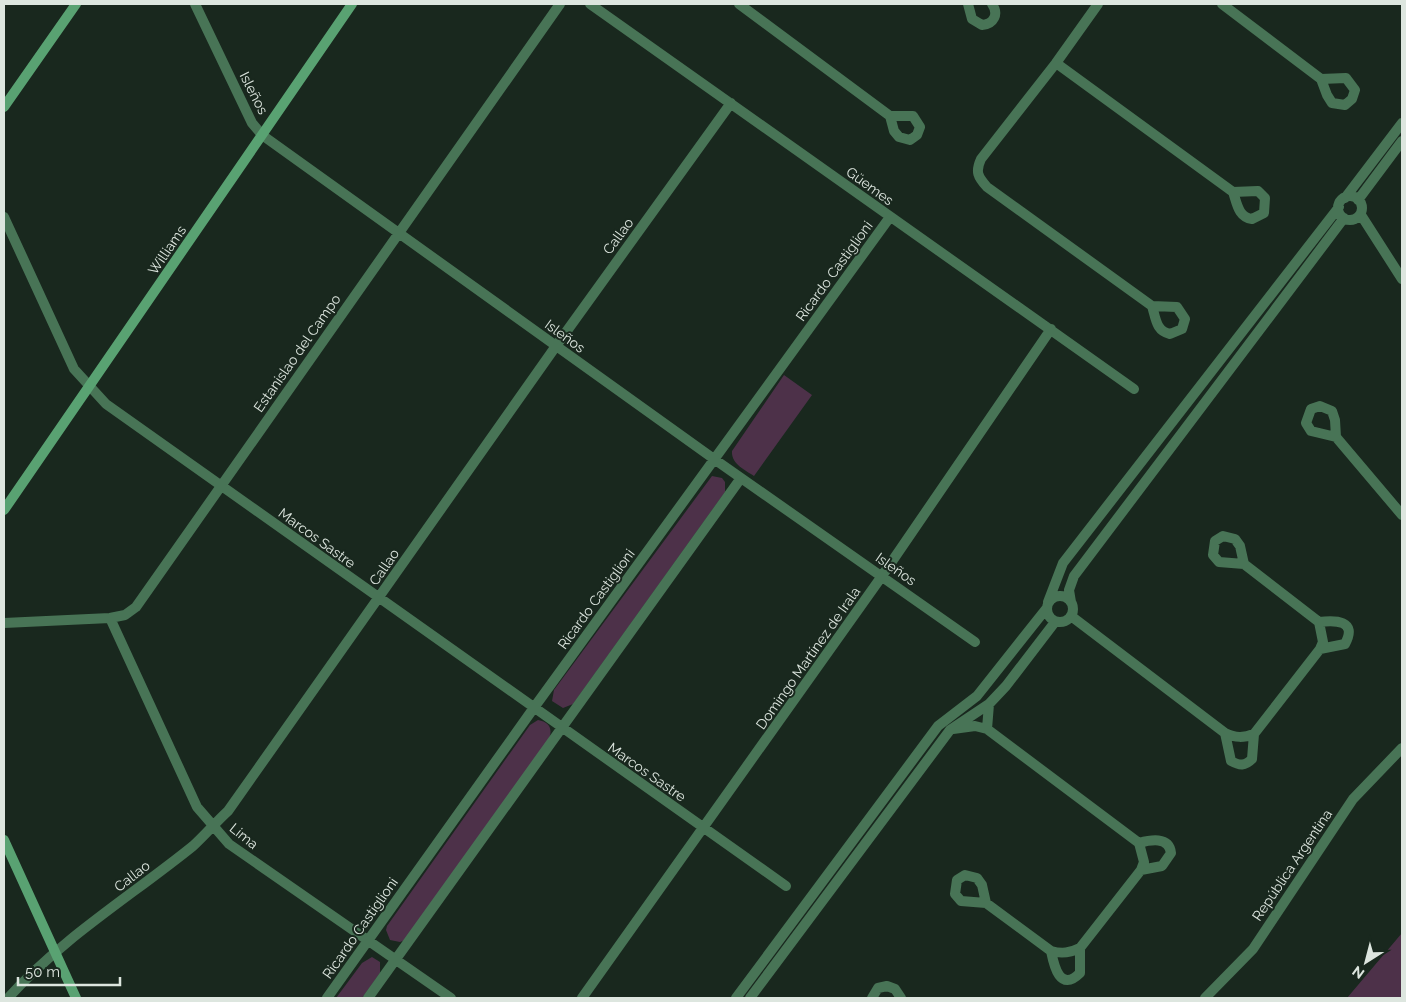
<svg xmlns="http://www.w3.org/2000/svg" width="1406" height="1002" font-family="Raleway,sans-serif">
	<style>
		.green { fill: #4d3149 }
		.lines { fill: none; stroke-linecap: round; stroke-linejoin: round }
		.street { stroke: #487456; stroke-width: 10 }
		.secondary { stroke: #59a272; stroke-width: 10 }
		.labels { text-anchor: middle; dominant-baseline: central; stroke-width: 4; stroke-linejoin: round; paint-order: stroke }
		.street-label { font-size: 14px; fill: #dde6df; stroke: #19281e }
	</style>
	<rect width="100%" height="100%" fill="#19281e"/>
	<!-- green -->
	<path class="green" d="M 784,375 L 812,395 L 754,476 C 745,470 731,464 732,451 Z
		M 712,476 L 722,478 L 725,482 L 725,492 L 573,704 L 563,708 L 552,701 L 554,690 Z
		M 538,720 C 549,722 553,728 549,739 L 405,940 L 400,942 L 390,940 L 386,930 L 387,926 L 530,725 Z
		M 1402,933 L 1402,998 L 1347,998 Z
		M 372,957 L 380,962 L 380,973 L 362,998 L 336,998 L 362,963 Z"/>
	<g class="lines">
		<!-- street -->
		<path class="street" d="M 195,4 L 252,123 L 262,135 L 714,459 L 975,642
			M 590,4 L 1134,389
			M 739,4 L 890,116 L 894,131 L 899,137 L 910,140 L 917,135 L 920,127 L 913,116 L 890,116
			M 968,4 L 972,19 L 982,25 C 994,24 999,14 992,4
			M 1098,4 L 1056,63 L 981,159 C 975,172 978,177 987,187 L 1152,306 L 1177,307 L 1185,319 L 1182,329 L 1170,334 C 1156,331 1156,319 1152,306
			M 1222,4 L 1321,79 L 1327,95 L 1332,103 L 1345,105 L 1352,99 L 1355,90 L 1346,78 L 1321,79
			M 1056,63 L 1233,192 C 1237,203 1238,217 1252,219 L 1264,213 L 1265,198 L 1258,191 L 1233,192
			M1338 208a12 12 0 1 1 24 0a12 12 0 1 1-24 0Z
			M 1345,198 L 1402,123
			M 1358,200 L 1402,141
			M 1361,215 L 1402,279
			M 4,217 L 74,369 L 106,404 L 786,886
			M 1336,437 L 1311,431 L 1306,423 L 1311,409 L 1320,406 L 1332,411 L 1335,420 L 1336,437 L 1402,515
			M1047 609a13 13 0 1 1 26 0a13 13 0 1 1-26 0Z
			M 1048,602 L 1063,563 L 1339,207
			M 1071,602 L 1069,590 L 1074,576 L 1344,218
			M 1071,616 L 1225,733 C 1236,738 1243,738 1254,734 L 1320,649 L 1323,642 L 1319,622 L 1244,564 L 1240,546 L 1235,539 L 1223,536 L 1215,541 L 1213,555 L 1219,562 L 1244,564
			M 110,618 L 197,807 L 229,844 L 451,998
			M 1319,622 C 1335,620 1358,620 1345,644 L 1320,649
			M 4,623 L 110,618 L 125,615 L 136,607 L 560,4
			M 953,729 L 975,726 L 987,729 L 989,704
			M 1225,733 L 1231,761 C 1240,766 1245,766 1252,759 L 1254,734
			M 1139,843 C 1150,840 1169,836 1171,853 L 1162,866 L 1141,870
			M 986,903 L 982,885 L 977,878 L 965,875 L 957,880 L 955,894 L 961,901 L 986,903 L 1051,951 C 1062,954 1070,953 1080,948 L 1141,870 L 1144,862 L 1139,843 L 987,729
			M 1051,951 C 1054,966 1060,993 1080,973 L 1080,948
			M 8,998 C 61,939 131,896 193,846 C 205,835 216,822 228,811 L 556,346 L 731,103
			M 327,998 L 533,709 L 890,217
			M 368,998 L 741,478
			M 582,998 L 882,576 L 1051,329
			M 736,998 L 938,726 L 977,696 L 1046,609
			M 750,998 L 950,730 L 989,704 L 1006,686 L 1055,622
			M 872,998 L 878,988 L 887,986 L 895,989 L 901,998
			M 1205,998 L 1253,949 L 1353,799 L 1402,748"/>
		<!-- secondary -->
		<path class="secondary" d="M 4,107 L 76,4
			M 4,510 L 352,4
			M 4,840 L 76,998"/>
	</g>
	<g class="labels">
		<!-- street labels -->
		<g class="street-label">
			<text transform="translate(254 93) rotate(63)">Isleños</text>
			<text transform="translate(870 186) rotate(36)">Güemes</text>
			<text transform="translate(618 236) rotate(-54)">Callao</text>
			<text transform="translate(167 250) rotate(-56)">Williams</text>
			<text transform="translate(834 271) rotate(-54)">Ricardo Castiglioni</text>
			<text transform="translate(565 336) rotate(36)">Isleños</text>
			<text transform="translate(297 353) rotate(-55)">Estanislao del Campo</text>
			<text transform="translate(317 538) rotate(36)">Marcos Sastre</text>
			<text transform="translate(384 567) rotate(-55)">Callao</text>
			<text transform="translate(896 569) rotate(35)">Isleños</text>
			<text transform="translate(596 599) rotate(-54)">Ricardo Castiglioni</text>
			<text transform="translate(808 658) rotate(-55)">Domingo Martínez de Irala</text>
			<text transform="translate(647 772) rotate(35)">Marcos Sastre</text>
			<text transform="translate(244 836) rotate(39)">Lima</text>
			<text transform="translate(1292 865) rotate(-56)">República Argentina</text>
			<text transform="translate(132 876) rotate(-38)">Callao</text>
			<text transform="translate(360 928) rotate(-55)">Ricardo Castiglioni</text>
		</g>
	</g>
	<!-- border -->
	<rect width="1406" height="1002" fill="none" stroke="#dde6df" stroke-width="10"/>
	<!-- north arrow -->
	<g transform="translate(1366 962) rotate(216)" stroke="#19281e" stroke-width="4" paint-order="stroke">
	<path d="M0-4L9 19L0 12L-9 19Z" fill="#dde6df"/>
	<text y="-8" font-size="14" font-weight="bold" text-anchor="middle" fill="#dde6df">N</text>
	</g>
	<!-- scale -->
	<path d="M18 977v8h102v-8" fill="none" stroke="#dde6df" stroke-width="2.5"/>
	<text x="25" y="977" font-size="15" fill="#dde6df" stroke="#19281e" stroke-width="4" paint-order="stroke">50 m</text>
</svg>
